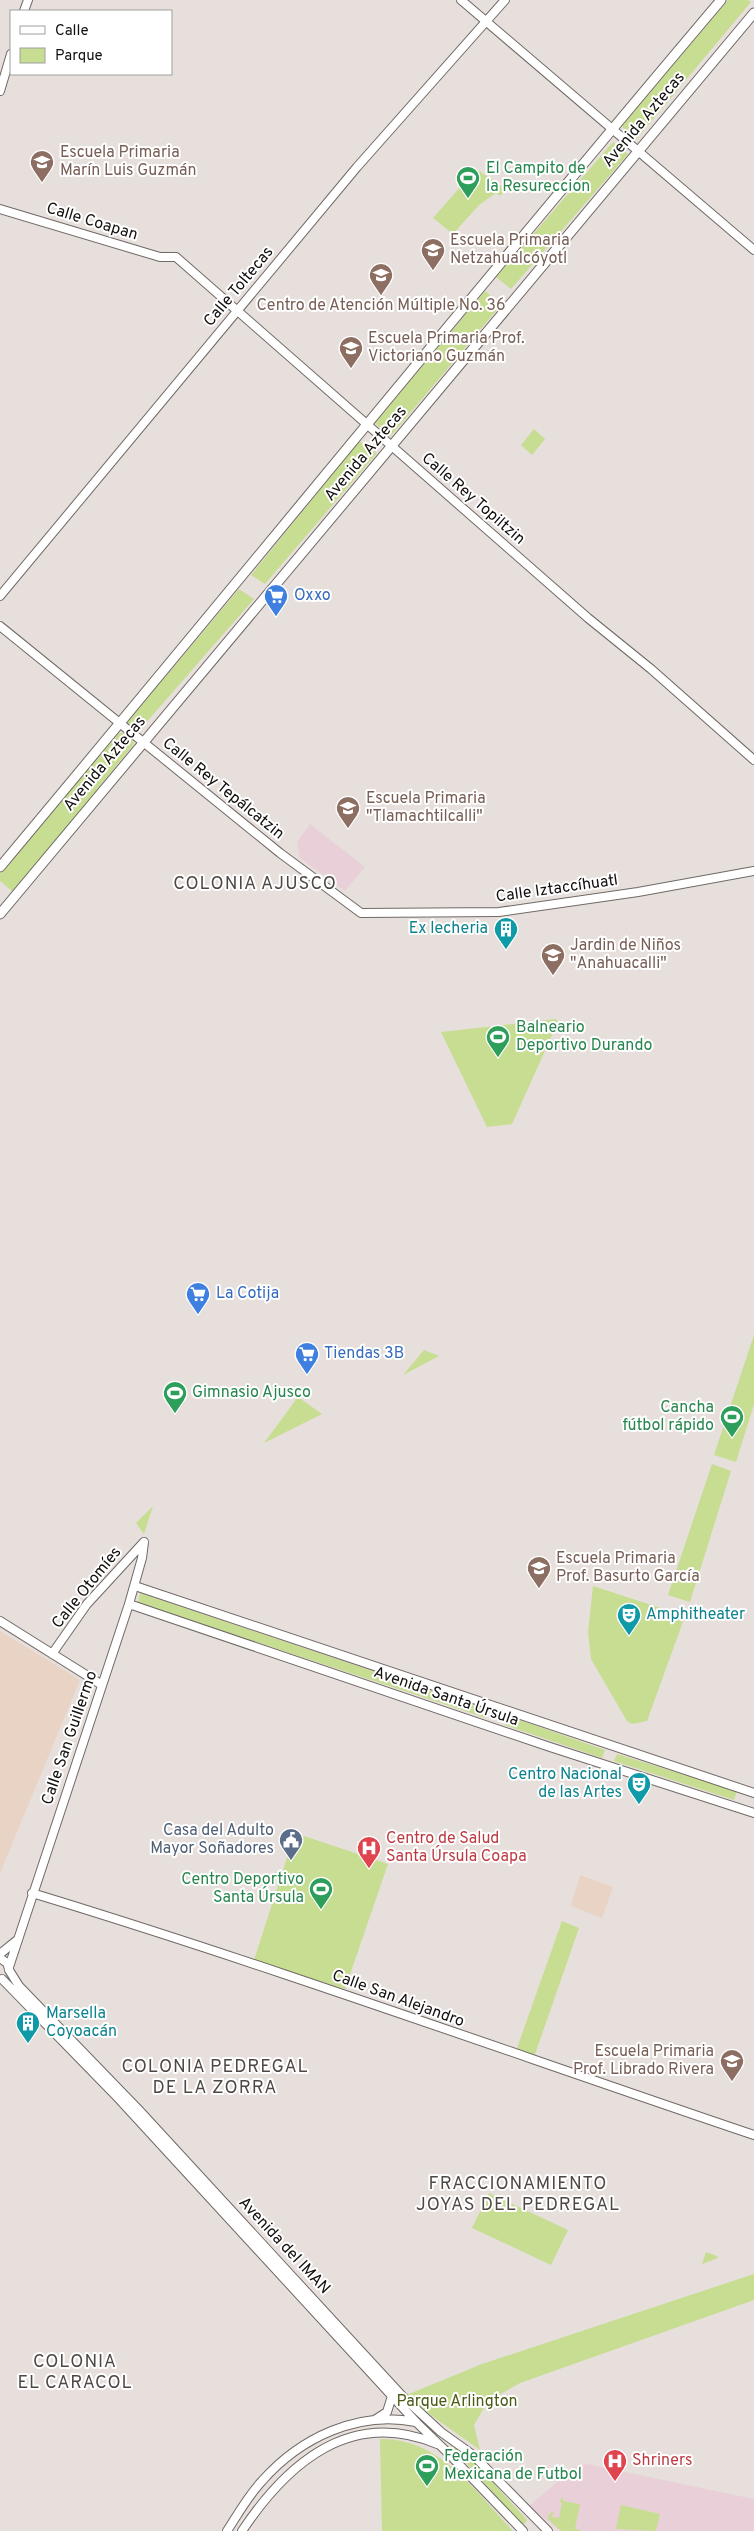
<svg xmlns="http://www.w3.org/2000/svg" width="754" height="2531" font-family="Overpass,sans-serif">
	<style>
		.industrial { fill: #e8d3c5 }
		.medical { fill: #e9d0d8 }
		.green { fill: #c7dd92 }
		.lines { fill: none; stroke-linecap: round; stroke-linejoin: round }
		.secondary-casing { stroke: #706965; stroke-width: 10 }
		.primary-casing { stroke: #706965; stroke-width: 11 }
		.secondary { stroke: #fff; stroke-width: 8 }
		.primary { stroke: #fff; stroke-width: 9 }
		.labels { text-anchor: middle; dominant-baseline: central; stroke-width: 4; stroke-linejoin: round; paint-order: stroke }
		.street-label { font-size: 16px; fill: #120f0e; stroke: #fff }
		.education-label { font-size: 16px; fill: #785e54; stroke: #fff; text-anchor: start }
		.leisure-label { font-size: 16px; fill: #27864d; stroke: #fff; text-anchor: start }
		.shop-label { font-size: 16px; fill: #366cbe; stroke: #fff; text-anchor: start }
		.culture-label { font-size: 16px; fill: #0d838f; stroke: #fff; text-anchor: end }
		.service-label { font-size: 16px; fill: #4e5e75; stroke: #fff; text-anchor: end }
		.health-label { font-size: 16px; fill: #be3a42; stroke: #fff; text-anchor: start }
		.park-label { font-size: 16px; fill: #4a5b16; stroke: #fff }
		.neighbourhood-label { font-size: 18px; letter-spacing: 1px; fill: #4e4744; stroke: #fff }
	</style>
	<rect width="100%" height="100%" fill="#e7dfdb"/>
	<!-- industrial -->
	<path class="industrial" d="M 0,1631 L 80,1680 L 0,1873 Z
		M 580,1875 L 613,1887 L 602,1918 L 571,1906 Z"/>
	<!-- medical -->
	<path class="medical" d="M 310,824 L 365,867 L 345,891 L 300,858 L 297,842 Z
		M 587,2464 L 754,2499 L 754,2531 L 560,2531 L 529,2506 L 576,2466 Z"/>
	<!-- green -->
	<path class="green" d="M 728,0 L 748,0 L 751,2 L 634,142 L 621,125 Z
		M 613,142 L 628,154 L 511,289 L 496,277 Z
		M 476,169 L 506,189 L 500,196 L 496,193 L 479,205 L 453,234 L 433,218 Z
		M 485,291 L 501,305 L 390,437 L 375,423 Z
		M 534,429 L 545,439 L 532,455 L 521,445 Z
		M 359,441 L 377,453 L 265,584 L 251,575 Z
		M 239,589 L 254,599 L 137,733 L 124,726 Z
		M 119,733 L 130,733 L 134,744 L 13,892 L 0,881 L 0,874 Z
		M 556,1019 L 558,1022 L 512,1124 L 487,1127 L 441,1032 Z
		M 754,1335 L 754,1404 L 736,1462 L 714,1455 Z
		M 424,1350 L 439,1356 L 403,1375 Z
		M 298,1397 L 322,1414 L 264,1443 Z
		M 712,1464 L 731,1471 L 690,1602 L 668,1595 Z
		M 153,1506 L 144,1534 L 136,1523 Z
		M 593,1586 L 685,1616 L 647,1721 L 632,1724 L 627,1721 L 591,1659 L 588,1632 Z
		M 140,1593 L 489,1710 L 486,1718 L 138,1603 Z
		M 508,1716 L 605,1750 L 602,1758 L 505,1725 Z
		M 617,1754 L 737,1791 L 734,1800 L 614,1761 Z
		M 295,1833 L 388,1864 L 345,1989 L 254,1960 Z
		M 562,1921 L 579,1928 L 534,2057 L 516,2051 Z
		M 489,2193 L 568,2230 L 551,2265 L 472,2228 Z
		M 706,2252 L 717,2256 L 718,2258 L 702,2264 Z
		M 754,2274 L 754,2300 L 520,2383 L 488,2401 L 474,2425 L 480,2450 L 404,2396 L 482,2364 Z
		M 443,2437 L 469,2456 L 527,2520 L 523,2526 Z
		M 380,2439 C 440,2438 475,2491 513,2531 L 382,2531 Z
		M 563,2496 L 563,2501 L 580,2504 L 575,2529 L 583,2531 L 561,2531 L 547,2518 L 552,2511 L 554,2513 L 551,2517 L 559,2518 L 562,2503 L 559,2502 Z
		M 621,2505 L 660,2514 L 656,2531 L 616,2529 Z"/>
	<g class="lines">
		<!-- secondary casing -->
		<g class="secondary-casing">
			<path id="secondary" d="M 461,0 L 754,250
				M 24,11 L 28,0
				M 0,91 L 11,54
				M 0,209 L 160,257 L 176,257 L 588,618 L 651,669 L 754,760
				M 0,596 L 357,167 L 505,0
				M 0,626 L 280,853 L 361,913 L 499,912 L 638,892 L 754,871
				M 135,1586 L 754,1793
				M 129,1604 L 550,1747 L 754,1813
				M 0,1621 L 102,1685
				M 52,1654 L 87,1604 L 144,1542
				M 32,1893 C 275,1967 514,2054 754,2135
				M 0,1954 L 16,1941
				M 0,1958 L 7,1963 L 9,1969
				M 9,1967 L 129,1604 L 142,1558 L 144,1542
				M 9,1970 L 19,1986 L 138,2109 L 404,2398 L 441,2432 L 473,2455 L 548,2531
				M 2,1979 L 119,2099 L 416,2422 L 449,2454 L 523,2531
				M 376,2419 L 387,2412 L 392,2396
				M 227,2531 C 238,2514 248,2496 262,2481 C 300,2438 358,2410 416,2422
				M 242,2531 C 288,2462 351,2408 437,2444"/>
		</g>
		<!-- primary casing -->
		<g class="primary-casing">
			<path id="primary" d="M 0,867 C 241,579 478,287 721,0
				M 0,914 L 754,13"/>
		</g>
		<!-- secondary -->
		<use href="#secondary" class="secondary"/>
		<!-- primary -->
		<use href="#primary" class="primary"/>
	</g>
	<!-- icons -->
	<defs>
		<g id="school-pin" transform="scale(1.25)"><path d="M0 17L-7.5 6A9.5 9.5 0 1 1 7.5 6Z" fill="#8d6e63" stroke="#fff"/><path d="M0-5L7-2L0 1L-7-2ZM-4 1L0 2.5L4 1V4Q0 6-4 4Z" fill="#fff"/></g>
		<g id="stadium-pin" transform="scale(1.25)"><path d="M0 17L-7.5 6A9.5 9.5 0 1 1 7.5 6Z" fill="#2e9e5b" stroke="#fff"/><path d="M0-5a6.5 5 0 1 0 0 10a6.5 5 0 1 0 0-10ZM-3.5-1.8h7v3.6h-7Z" fill="#fff"/></g>
		<g id="supermarket-pin" transform="scale(1.25)"><path d="M0 17L-7.5 6A9.5 9.5 0 1 1 7.5 6Z" fill="#3f7fe0" stroke="#fff"/><path d="M-6-5.5h2.5l.6 2H6L4.5 2H-2.5L-4.4-4H-6ZM-1.5 3.2a1.3 1.3 0 1 0 .1 0ZM3 3.2a1.3 1.3 0 1 0 .1 0Z" fill="#fff"/></g>
		<g id="building-pin" transform="scale(1.25)"><path d="M0 17L-7.5 6A9.5 9.5 0 1 1 7.5 6Z" fill="#0f9aa8" stroke="#fff"/><path d="M-4-6H4V6H1V3H-1V6H-4ZM-2.5-4.3h1.7v1.8h-1.7ZM.8-4.3h1.7v1.8H.8ZM-2.5-1h1.7V.8h-1.7ZM.8-1h1.7V.8H.8Z" fill="#fff"/></g>
		<g id="theatre-pin" transform="scale(1.25)"><path d="M0 17L-7.5 6A9.5 9.5 0 1 1 7.5 6Z" fill="#0f9aa8" stroke="#fff"/><path d="M-5-5.5Q0-4 5-5.5V0Q5 5 0 6Q-5 5-5 0ZM-3.3-2.5H-1v1.5H-3.3ZM1-2.5H3.3v1.5H1ZM-2.8 1Q0 5.5 2.8 1Z" fill="#fff"/></g>
		<g id="civic-pin" transform="scale(1.25)"><path d="M0 17L-7.5 6A9.5 9.5 0 1 1 7.5 6Z" fill="#5c6f8a" stroke="#fff"/><path d="M-.6-6.5H3V-4.5H.6V-3L4-1V1h2V6H-6V1h2V-1L-.6-3ZM-1.2 2.5V6h2.4V2.5Z" fill="#fff"/></g>
		<g id="hospital-pin" transform="scale(1.25)"><path d="M0 17L-7.5 6A9.5 9.5 0 1 1 7.5 6Z" fill="#e0444e" stroke="#fff"/><path d="M-5-5h3v3.5h4V-5h3V5h-3V1.5h-4V5h-3Z" fill="#fff"/></g>
	</defs>
	<g fill-rule="evenodd">
		<use href="#school-pin" x="42" y="162"/>
		<use href="#stadium-pin" x="468" y="178"/>
		<use href="#school-pin" x="433" y="250"/>
		<use href="#school-pin" x="381" y="275"/>
		<use href="#school-pin" x="351" y="348"/>
		<use href="#supermarket-pin" x="276" y="596"/>
		<use href="#school-pin" x="348" y="808"/>
		<use href="#building-pin" x="506" y="929"/>
		<use href="#school-pin" x="553" y="955"/>
		<use href="#stadium-pin" x="498" y="1037"/>
		<use href="#supermarket-pin" x="198" y="1294"/>
		<use href="#supermarket-pin" x="307" y="1354"/>
		<use href="#stadium-pin" x="175" y="1393"/>
		<use href="#stadium-pin" x="732" y="1417"/>
		<use href="#school-pin" x="539" y="1568"/>
		<use href="#theatre-pin" x="629" y="1615"/>
		<use href="#theatre-pin" x="639" y="1784"/>
		<use href="#civic-pin" x="291" y="1840"/>
		<use href="#hospital-pin" x="369" y="1848"/>
		<use href="#stadium-pin" x="321" y="1889"/>
		<use href="#building-pin" x="28" y="2023"/>
		<use href="#school-pin" x="732" y="2061"/>
		<use href="#hospital-pin" x="615" y="2461"/>
		<use href="#stadium-pin" x="427" y="2466"/>
	</g>
	<g class="labels">
		<!-- street labels -->
		<g class="street-label">
			<text transform="translate(644 120) rotate(-50)">Avenida Aztecas</text>
			<text transform="translate(92 222) rotate(17)">Calle Coapan</text>
			<text transform="translate(239 287) rotate(-50)">Calle Toltecas</text>
			<text transform="translate(366 454) rotate(-50)">Avenida Aztecas</text>
			<text transform="translate(473 499) rotate(41)">Calle Rey Topiltzin</text>
			<text transform="translate(105 764) rotate(-50)">Avenida Aztecas</text>
			<text transform="translate(223 789) rotate(39)">Calle Rey Tepálcatzin</text>
			<text transform="translate(557 889) rotate(-8)">Calle Iztaccíhuatl</text>
			<text transform="translate(87 1588) rotate(-51)">Calle Otomíes</text>
			<text transform="translate(446 1697) rotate(19)">Avenida Santa Úrsula</text>
			<text transform="translate(70 1738) rotate(-71)">Calle San Guillermo</text>
			<text transform="translate(398 1999) rotate(20)">Calle San Alejandro</text>
			<text transform="translate(284 2246) rotate(47)">Avenida del IMAN</text>
		</g>
		<!-- education labels -->
		<g class="education-label">
			<text x="60" y="153">Escuela Primaria<tspan x="60" dy="18">Marín Luis Guzmán</tspan></text>
			<text x="450" y="241">Escuela Primaria<tspan x="450" dy="18">Netzahualcóyotl</tspan></text>
			<text x="381" y="306" text-anchor="middle">Centro de Atención Múltiple No. 36</text>
			<text x="368" y="339">Escuela Primaria Prof.<tspan x="368" dy="18">Victoriano Guzmán</tspan></text>
			<text x="366" y="799">Escuela Primaria<tspan x="366" dy="18">"Tlamachtilcalli"</tspan></text>
			<text x="570" y="946">Jardin de Niños<tspan x="570" dy="18">"Anahuacalli"</tspan></text>
			<text x="556" y="1559">Escuela Primaria<tspan x="556" dy="18">Prof. Basurto García</tspan></text>
			<text x="714" y="2052" text-anchor="end">Escuela Primaria<tspan x="714" dy="18">Prof. Librado Rivera</tspan></text>
		</g>
		<!-- leisure labels -->
		<g class="leisure-label">
			<text x="486" y="169">El Campito de<tspan x="486" dy="18">la Resureccion</tspan></text>
			<text x="516" y="1028">Balneario<tspan x="516" dy="18">Deportivo Durando</tspan></text>
			<text x="192" y="1393">Gimnasio Ajusco</text>
			<text x="714" y="1408" text-anchor="end">Cancha<tspan x="714" dy="18">fútbol rápido</tspan></text>
			<text x="304" y="1880" text-anchor="end">Centro Deportivo<tspan x="304" dy="18">Santa Úrsula</tspan></text>
			<text x="444" y="2457">Federación<tspan x="444" dy="18">Mexicana de Futbol</tspan></text>
		</g>
		<!-- shop labels -->
		<g class="shop-label">
			<text x="294" y="596">Oxxo</text>
			<text x="216" y="1294">La Cotija</text>
			<text x="324" y="1354">Tiendas 3B</text>
		</g>
		<!-- culture labels -->
		<g class="culture-label">
			<text x="488" y="929">Ex lecheria</text>
			<text x="646" y="1615" text-anchor="start">Amphitheater</text>
			<text x="622" y="1775">Centro Nacional<tspan x="622" dy="18">de las Artes</tspan></text>
			<text x="46" y="2014" text-anchor="start">Marsella<tspan x="46" dy="18">Coyoacán</tspan></text>
		</g>
		<!-- service labels -->
		<g class="service-label">
			<text x="274" y="1831">Casa del Adulto<tspan x="274" dy="18">Mayor Soñadores</tspan></text>
		</g>
		<!-- health labels -->
		<g class="health-label">
			<text x="386" y="1839">Centro de Salud<tspan x="386" dy="18">Santa Úrsula Coapa</tspan></text>
			<text x="632" y="2461">Shriners</text>
		</g>
		<!-- park labels -->
		<g class="park-label">
			<text x="457" y="2402">Parque Arlington</text>
		</g>
		<!-- neighbourhood labels -->
		<g class="neighbourhood-label">
			<text x="255" y="884">COLONIA AJUSCO</text>
			<text x="215" y="2067">COLONIA PEDREGAL<tspan x="215" dy="21">DE LA ZORRA</tspan></text>
			<text x="518" y="2184">FRACCIONAMIENTO<tspan x="518" dy="21">JOYAS DEL PEDREGAL</tspan></text>
			<text x="75" y="2362">COLONIA<tspan x="75" dy="21">EL CARACOL</tspan></text>
		</g>
	</g>
	<!-- legend -->
	<rect x="10" y="10" width="162" height="65" fill="#ffffff" stroke="#a09f9f"/>
	<rect x="20" y="26" width="25" height="8" fill="#ffffff" stroke="#a09f9f"/>
	<text x="55" y="35" font-size="15" fill="#120f0e">Calle</text>
	<rect x="20" y="48" width="25" height="15" fill="#c7dd92" stroke="#a09f9f"/>
	<text x="55" y="60" font-size="15" fill="#120f0e">Parque</text>
</svg>
